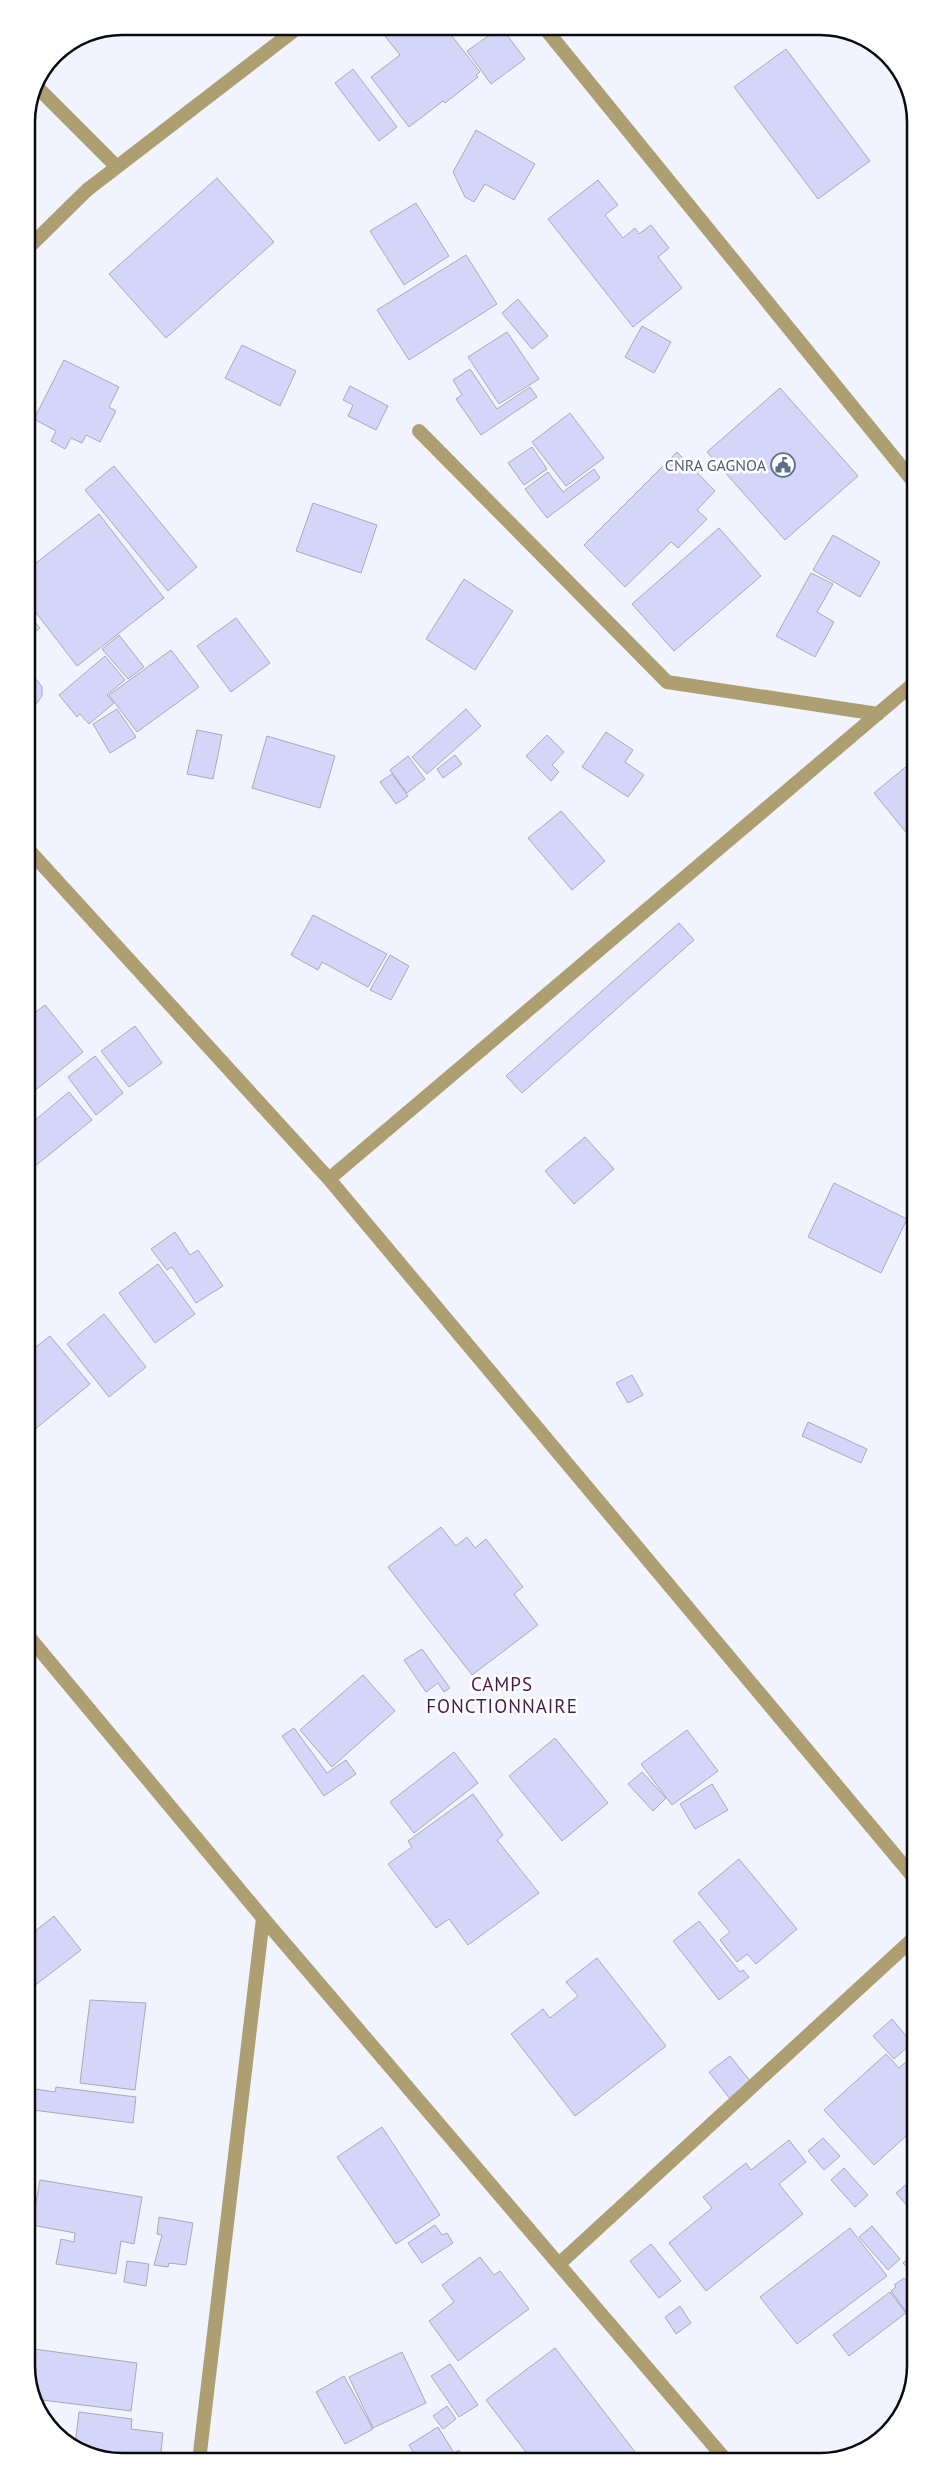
<svg xmlns="http://www.w3.org/2000/svg" width="942" height="2488" font-family="'PT Sans',sans-serif">
	<style>
		.building { fill: #d5d4f9; stroke: #aaaab4 }
		.lines { fill: none; stroke-linecap: round; stroke-linejoin: round }
		.minor { stroke: #ad9f71; stroke-width: 14 }
		.labels { text-anchor: middle; dominant-baseline: central; stroke-width: 5; stroke-linejoin: round; paint-order: stroke }
		.service-label { font-size: 16px; fill: #4e5e75; stroke: #fff; text-anchor: end }
		.quarter-label { font-size: 19px; letter-spacing: 1px; fill: #481a4c; stroke: #fff }
		.rim { fill: none; stroke: #0b0b0f; stroke-width: 2.5 }
	</style>
	<rect width="100%" height="100%" fill="#f1f4fe"/>
	<!-- building -->
	<path class="building" d="M 394,26 L 444,26 L 480,72 L 476,75 L 478,77 L 445,103 L 443,101 L 409,127 L 371,77 L 400,55 L 384,35 Z
		M 501,27 L 525,59 L 491,84 L 467,51 Z
		M 786,49 L 870,161 L 818,199 L 734,87 Z
		M 353,69 L 397,127 L 379,141 L 335,83 Z
		M 476,130 L 535,164 L 514,200 L 485,184 L 474,202 L 465,197 L 453,172 Z
		M 217,178 L 274,242 L 166,338 L 109,274 Z
		M 598,180 L 618,205 L 605,215 L 623,238 L 635,228 L 639,234 L 651,225 L 669,248 L 658,257 L 682,288 L 633,327 L 548,219 Z
		M 416,203 L 449,256 L 404,285 L 370,231 Z
		M 466,255 L 497,304 L 409,360 L 377,310 Z
		M 518,299 L 548,336 L 532,349 L 502,313 Z
		M 642,326 L 671,342 L 654,373 L 625,357 Z
		M 507,332 L 539,379 L 499,404 L 468,357 Z
		M 242,345 L 296,371 L 280,406 L 225,378 Z
		M 64,360 L 119,387 L 109,407 L 116,411 L 100,442 L 86,435 L 82,443 L 71,438 L 65,449 L 51,441 L 56,431 L 34,419 Z
		M 470,369 L 497,409 L 530,387 L 537,397 L 481,435 L 456,399 L 462,395 L 453,380 Z
		M 350,386 L 388,406 L 376,430 L 348,416 L 353,405 L 343,400 Z
		M 780,388 L 858,476 L 785,540 L 707,452 Z
		M 570,413 L 604,458 L 566,486 L 532,442 Z
		M 532,447 L 547,469 L 524,485 L 508,463 Z
		M 677,452 L 715,491 L 697,510 L 707,519 L 678,548 L 671,542 L 625,587 L 584,545 Z
		M 114,466 L 197,567 L 168,591 L 85,490 Z
		M 594,469 L 600,478 L 547,518 L 525,489 L 548,472 L 563,492 Z
		M 313,503 L 377,525 L 361,573 L 296,551 Z
		M 99,514 L 164,598 L 77,666 L 27,601 L 27,570 Z
		M 719,528 L 761,576 L 674,651 L 632,604 Z
		M 833,535 L 880,562 L 860,597 L 813,570 Z
		M 811,573 L 833,584 L 817,612 L 834,622 L 815,657 L 776,636 Z
		M 464,579 L 513,611 L 475,670 L 426,639 Z
		M 27,613 L 40,628 L 27,638 Z
		M 236,618 L 270,663 L 231,692 L 197,646 Z
		M 119,635 L 144,667 L 128,679 L 102,649 Z
		M 171,650 L 199,687 L 137,732 L 109,695 Z
		M 105,656 L 125,680 L 107,695 L 114,703 L 89,724 L 80,714 L 77,717 L 59,695 Z
		M 27,677 L 37,680 L 42,687 L 42,696 L 37,703 L 29,705 Z
		M 117,709 L 136,737 L 110,753 L 93,724 Z
		M 466,709 L 481,726 L 427,774 L 412,757 Z
		M 197,730 L 222,735 L 213,779 L 187,774 Z
		M 606,732 L 633,750 L 625,762 L 644,775 L 628,797 L 582,767 Z
		M 547,735 L 564,752 L 552,765 L 559,772 L 551,781 L 526,756 Z
		M 267,736 L 335,756 L 320,808 L 252,788 Z
		M 455,755 L 462,764 L 443,778 L 437,769 Z
		M 408,756 L 425,779 L 407,793 L 390,770 Z
		M 913,761 L 913,841 L 874,793 Z
		M 392,774 L 408,796 L 396,804 L 380,782 Z
		M 561,811 L 605,861 L 572,890 L 528,838 Z
		M 313,915 L 387,954 L 368,987 L 322,962 L 318,970 L 291,955 Z
		M 679,923 L 694,940 L 522,1093 L 506,1076 Z
		M 390,955 L 409,966 L 391,1000 L 370,990 Z
		M 45,1005 L 83,1052 L 28,1096 L 28,1018 Z
		M 135,1026 L 162,1063 L 129,1087 L 101,1051 Z
		M 95,1056 L 123,1093 L 96,1115 L 68,1077 Z
		M 69,1092 L 92,1120 L 29,1171 L 28,1126 Z
		M 585,1137 L 614,1169 L 574,1204 L 545,1171 Z
		M 834,1183 L 907,1219 L 881,1273 L 808,1237 Z
		M 175,1232 L 190,1255 L 198,1250 L 223,1286 L 196,1303 L 172,1267 L 167,1270 L 151,1249 Z
		M 158,1264 L 195,1314 L 155,1343 L 119,1293 Z
		M 104,1314 L 146,1367 L 109,1397 L 67,1344 Z
		M 50,1336 L 90,1384 L 28,1435 L 28,1353 Z
		M 632,1375 L 643,1395 L 628,1403 L 616,1383 Z
		M 808,1422 L 867,1449 L 861,1463 L 802,1436 Z
		M 441,1527 L 456,1546 L 467,1537 L 475,1548 L 486,1539 L 523,1587 L 514,1594 L 538,1625 L 472,1675 L 388,1567 Z
		M 422,1649 L 450,1688 L 444,1692 L 438,1683 L 426,1692 L 404,1660 Z
		M 363,1675 L 395,1711 L 332,1767 L 300,1730 Z
		M 294,1728 L 327,1773 L 346,1760 L 356,1774 L 324,1796 L 282,1736 Z
		M 687,1730 L 718,1771 L 672,1805 L 641,1764 Z
		M 555,1738 L 608,1803 L 562,1841 L 509,1776 Z
		M 454,1752 L 478,1783 L 414,1833 L 390,1802 Z
		M 642,1772 L 666,1798 L 653,1811 L 628,1784 Z
		M 712,1784 L 728,1810 L 695,1829 L 680,1804 Z
		M 473,1794 L 503,1835 L 497,1840 L 539,1893 L 468,1945 L 449,1919 L 436,1928 L 388,1864 L 412,1847 L 408,1841 Z
		M 739,1859 L 797,1929 L 756,1964 L 747,1954 L 737,1962 L 720,1940 L 730,1932 L 698,1893 Z
		M 54,1916 L 81,1950 L 29,1990 L 29,1936 Z
		M 699,1921 L 740,1972 L 743,1970 L 749,1977 L 719,2000 L 673,1941 Z
		M 597,1958 L 666,2046 L 575,2116 L 511,2034 L 543,2009 L 550,2018 L 578,1996 L 566,1982 Z
		M 90,2000 L 146,2003 L 135,2090 L 80,2083 Z
		M 892,2019 L 912,2043 L 894,2059 L 873,2036 Z
		M 886,2054 L 899,2068 L 907,2061 L 915,2071 L 915,2128 L 874,2165 L 824,2110 Z
		M 730,2056 L 751,2082 L 730,2099 L 709,2072 Z
		M 56,2087 L 136,2097 L 133,2123 L 33,2110 L 35,2089 L 55,2092 Z
		M 382,2127 L 440,2215 L 396,2244 L 337,2157 Z
		M 823,2138 L 840,2156 L 824,2170 L 808,2151 Z
		M 789,2140 L 806,2162 L 779,2184 L 803,2214 L 706,2291 L 669,2243 L 712,2208 L 703,2197 L 746,2163 L 751,2170 Z
		M 844,2168 L 868,2195 L 855,2207 L 831,2180 Z
		M 915,2177 L 916,2216 L 896,2193 Z
		M 40,2180 L 142,2197 L 134,2244 L 121,2241 L 116,2274 L 56,2264 L 61,2239 L 74,2242 L 75,2233 L 32,2225 Z
		M 159,2217 L 193,2223 L 186,2265 L 169,2263 L 168,2267 L 154,2265 L 162,2235 L 157,2234 Z
		M 435,2225 L 442,2235 L 447,2233 L 453,2243 L 422,2263 L 408,2243 Z
		M 872,2226 L 900,2259 L 888,2270 L 859,2237 Z
		M 850,2228 L 887,2276 L 797,2344 L 760,2297 Z
		M 651,2244 L 681,2281 L 659,2298 L 630,2261 Z
		M 916,2252 L 916,2277 L 903,2263 Z
		M 480,2257 L 494,2275 L 500,2271 L 529,2309 L 458,2361 L 429,2321 L 454,2302 L 442,2285 Z
		M 127,2261 L 149,2264 L 146,2286 L 124,2282 Z
		M 911,2276 L 916,2282 L 916,2307 L 907,2313 L 891,2291 L 896,2287 L 894,2285 L 904,2278 L 906,2280 Z
		M 890,2292 L 906,2313 L 849,2356 L 833,2335 Z
		M 680,2306 L 691,2323 L 676,2334 L 665,2317 Z
		M 555,2348 L 635,2452 L 626,2459 L 532,2460 L 486,2400 Z
		M 34,2349 L 137,2363 L 131,2411 L 34,2399 L 30,2391 Z
		M 402,2352 L 426,2403 L 373,2428 L 349,2377 Z
		M 450,2364 L 478,2405 L 459,2417 L 431,2376 Z
		M 344,2376 L 373,2429 L 345,2444 L 316,2392 Z
		M 447,2406 L 456,2419 L 443,2429 L 433,2416 Z
		M 79,2412 L 132,2419 L 131,2429 L 163,2433 L 160,2461 L 113,2461 L 91,2451 L 91,2446 L 75,2444 Z
		M 438,2427 L 454,2453 L 459,2450 L 465,2460 L 418,2460 L 409,2445 Z"/>
	<g class="lines">
		<!-- minor -->
		<path class="minor" d="M 543,26 L 913,481
			M 39,89 L 117,167
			M 27,249 L 87,190 L 300,26
			M 419,431 L 667,682 L 878,714
			M 27,848 L 329,1179 L 915,1879
			M 329,1179 L 913,684
			M 29,1637 L 263,1918 L 725,2459
			M 559,2264 L 915,1937
			M 199,2461 L 263,1918"/>
	</g>
	<!-- icons -->
	<defs>
		<g id="civic-ring" transform="scale(1.25)"><circle r="9.5" fill="#fff" stroke="#5c6f8a" stroke-width="1.5"/><path d="M-.6-6.5H3V-4.5H.6V-3L4-1V1h2V6H-6V1h2V-1L-.6-3ZM-1.2 2.5V6h2.4V2.5Z" fill="#5c6f8a"/></g>
	</defs>
	<g fill-rule="evenodd">
		<use href="#civic-ring" x="783" y="465"/>
	</g>
	<g class="labels">
		<!-- service labels -->
		<g class="service-label">
			<text x="766" y="465">CNRA GAGNOA</text>
		</g>
		<!-- quarter labels -->
		<g class="quarter-label">
			<text x="502" y="1684">CAMPS<tspan x="502" dy="22">FONCTIONNAIRE</tspan></text>
		</g>
	</g>
	<!-- crop -->
	<path d="M0 0H942V2488H0ZM122 35H820A87 87 0 0 1 907 122V2366A87 87 0 0 1 820 2453H122A87 87 0 0 1 35 2366V122A87 87 0 0 1 122 35Z" fill="#fff" fill-rule="evenodd"/>
	<path class="rim" d="M122 35H820A87 87 0 0 1 907 122V2366A87 87 0 0 1 820 2453H122A87 87 0 0 1 35 2366V122A87 87 0 0 1 122 35Z"/>
</svg>
